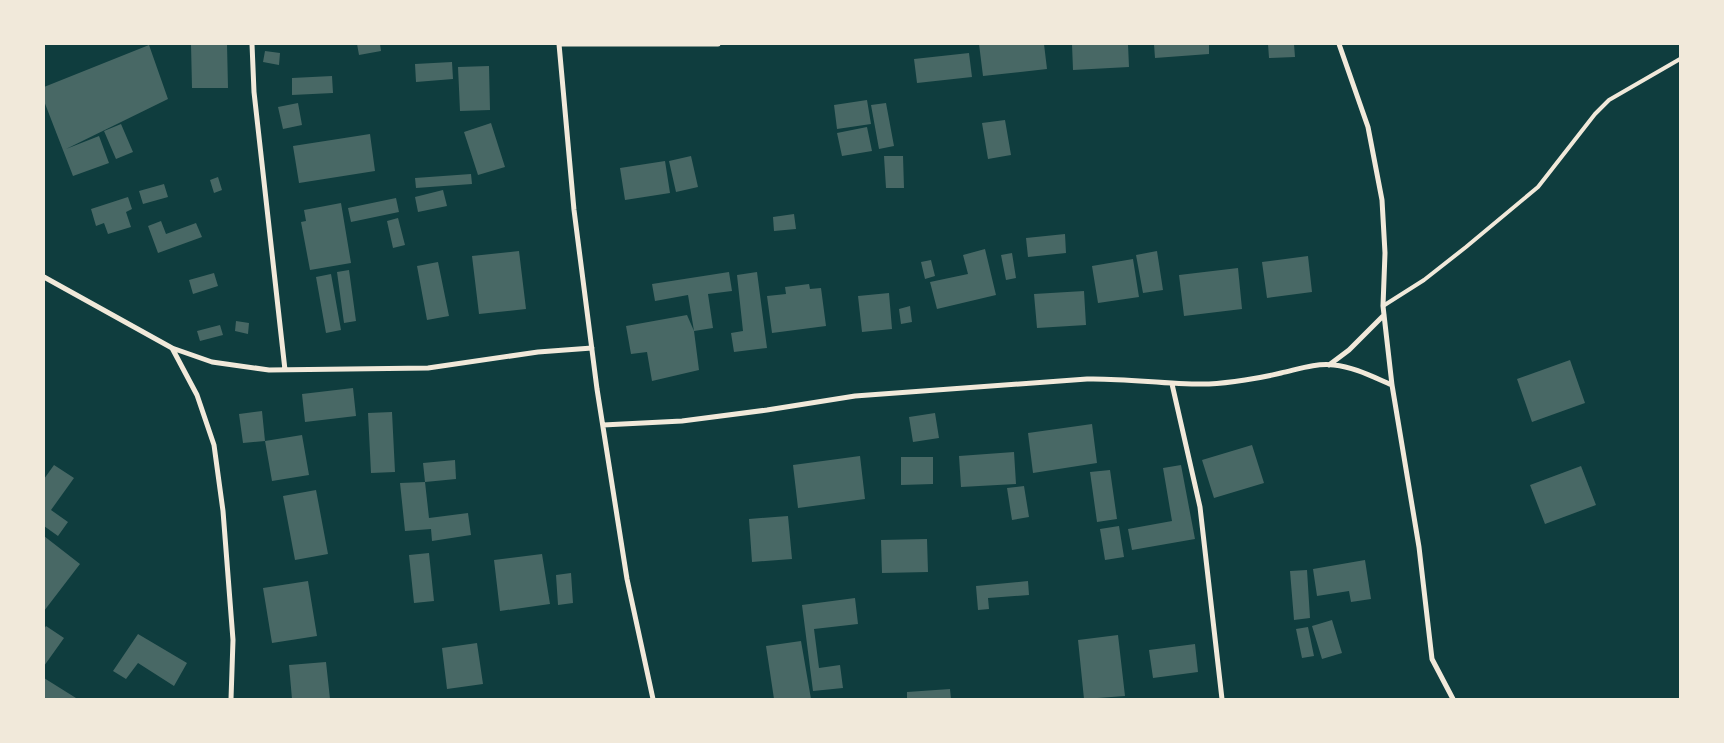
<svg xmlns="http://www.w3.org/2000/svg" width="1724" height="743" font-family="'Noto Sans',sans-serif">
	<style>
		.building { fill: #486865 }
		.lines { fill: none; stroke-linecap: round; stroke-linejoin: round }
		.service { stroke: #f1e9da; stroke-width: 4 }
		.minor { stroke: #f1e9da; stroke-width: 5 }
	</style>
	<rect width="100%" height="100%" fill="#0f3d3e"/>
	<!-- building -->
	<path class="building" d="M 191,44 L 227,44 L 228,88 L 192,88 Z
		M 357,44 L 380,44 L 381,51 L 359,55 Z
		M 979,44 L 1044,44 L 1047,69 L 983,76 Z
		M 1072,44 L 1128,44 L 1129,67 L 1073,70 Z
		M 1154,44 L 1209,44 L 1209,54 L 1155,58 Z
		M 1268,44 L 1294,44 L 1295,57 L 1269,58 Z
		M 149,45 L 168,99 L 66,149 L 99,136 L 109,163 L 73,176 L 44,101 L 44,87 Z
		M 265,51 L 280,53 L 279,65 L 263,62 Z
		M 969,53 L 972,77 L 917,83 L 914,59 Z
		M 452,62 L 453,79 L 416,82 L 415,64 Z
		M 489,66 L 490,110 L 460,111 L 458,67 Z
		M 332,76 L 333,93 L 292,95 L 292,78 Z
		M 867,100 L 871,124 L 837,129 L 834,105 Z
		M 298,103 L 302,125 L 283,129 L 278,107 Z
		M 886,103 L 894,146 L 879,149 L 871,105 Z
		M 1005,120 L 1011,155 L 988,159 L 982,123 Z
		M 491,123 L 505,167 L 478,175 L 464,132 Z
		M 121,124 L 133,152 L 116,159 L 104,131 Z
		M 867,127 L 872,151 L 842,156 L 837,133 Z
		M 370,134 L 375,171 L 299,183 L 293,146 Z
		M 691,156 L 698,187 L 676,192 L 669,161 Z
		M 884,156 L 903,156 L 904,188 L 886,188 Z
		M 665,161 L 670,193 L 625,200 L 620,168 Z
		M 471,174 L 472,184 L 416,188 L 415,178 Z
		M 218,177 L 222,190 L 214,193 L 210,180 Z
		M 164,184 L 168,197 L 143,204 L 139,191 Z
		M 443,190 L 447,206 L 418,212 L 415,197 Z
		M 128,197 L 132,209 L 126,212 L 131,227 L 108,234 L 104,223 L 96,226 L 91,209 Z
		M 396,198 L 399,212 L 351,222 L 348,208 Z
		M 341,203 L 351,263 L 310,270 L 301,222 L 306,221 L 304,210 Z
		M 794,214 L 796,229 L 774,231 L 773,217 Z
		M 398,218 L 405,245 L 393,248 L 387,221 Z
		M 161,221 L 166,234 L 196,223 L 202,237 L 158,253 L 148,226 Z
		M 1065,234 L 1066,253 L 1028,257 L 1026,238 Z
		M 985,249 L 996,295 L 937,309 L 930,282 L 968,274 L 963,255 Z
		M 519,251 L 526,309 L 479,314 L 472,256 Z
		M 1157,251 L 1163,290 L 1143,293 L 1136,255 Z
		M 1012,253 L 1016,278 L 1006,280 L 1001,255 Z
		M 1308,256 L 1312,292 L 1267,298 L 1262,262 Z
		M 1133,259 L 1139,297 L 1098,303 L 1092,266 Z
		M 931,260 L 935,276 L 925,279 L 921,262 Z
		M 438,262 L 449,316 L 427,320 L 417,266 Z
		M 1238,268 L 1242,309 L 1184,316 L 1179,275 Z
		M 349,270 L 356,321 L 344,323 L 337,272 Z
		M 729,272 L 732,291 L 708,294 L 713,328 L 694,331 L 688,295 L 655,301 L 652,284 Z
		M 757,272 L 767,348 L 734,352 L 731,333 L 743,331 L 737,275 Z
		M 214,273 L 218,286 L 193,294 L 189,280 Z
		M 331,274 L 341,330 L 326,333 L 316,277 Z
		M 809,284 L 810,289 L 821,288 L 826,326 L 772,333 L 767,296 L 786,294 L 785,287 Z
		M 1084,291 L 1086,325 L 1037,328 L 1034,294 Z
		M 889,293 L 892,329 L 862,332 L 858,296 Z
		M 910,306 L 912,322 L 901,324 L 899,309 Z
		M 687,315 L 694,331 L 699,370 L 652,381 L 647,352 L 631,354 L 626,326 Z
		M 236,321 L 249,323 L 248,334 L 235,331 Z
		M 220,325 L 223,335 L 200,341 L 197,331 Z
		M 1570,360 L 1585,403 L 1532,422 L 1517,379 Z
		M 353,388 L 356,416 L 305,422 L 302,394 Z
		M 262,411 L 265,441 L 302,435 L 309,475 L 272,481 L 265,441 L 243,443 L 239,414 Z
		M 392,412 L 395,472 L 371,473 L 368,413 Z
		M 935,413 L 939,438 L 913,442 L 909,417 Z
		M 1092,424 L 1097,463 L 1033,473 L 1028,433 Z
		M 1252,445 L 1264,483 L 1214,498 L 1202,460 Z
		M 1014,452 L 1016,484 L 961,487 L 959,456 Z
		M 860,456 L 865,499 L 798,508 L 793,465 Z
		M 901,457 L 933,457 L 933,484 L 901,485 Z
		M 455,460 L 456,479 L 425,482 L 423,463 Z
		M 54,465 L 74,478 L 51,510 L 68,522 L 58,536 L 44,526 L 44,479 Z
		M 1181,465 L 1195,539 L 1132,550 L 1128,529 L 1172,521 L 1163,468 Z
		M 1581,466 L 1596,505 L 1545,524 L 1530,485 Z
		M 1110,470 L 1117,519 L 1097,522 L 1090,472 Z
		M 425,482 L 429,518 L 468,513 L 471,535 L 432,541 L 431,529 L 405,531 L 400,483 Z
		M 1024,486 L 1029,517 L 1012,520 L 1007,488 Z
		M 316,490 L 328,554 L 295,560 L 283,496 Z
		M 788,516 L 792,559 L 752,562 L 749,519 Z
		M 1119,526 L 1124,557 L 1105,560 L 1100,529 Z
		M 44,536 L 80,564 L 44,611 Z
		M 927,539 L 928,572 L 882,573 L 881,540 Z
		M 429,553 L 434,601 L 414,603 L 409,555 Z
		M 542,554 L 550,604 L 500,611 L 494,560 Z
		M 1365,560 L 1371,599 L 1351,602 L 1349,591 L 1317,596 L 1313,569 Z
		M 1307,570 L 1310,618 L 1294,620 L 1290,571 Z
		M 571,573 L 573,603 L 558,605 L 556,575 Z
		M 308,581 L 317,636 L 272,643 L 263,588 Z
		M 1028,581 L 1029,595 L 988,598 L 989,609 L 978,610 L 976,586 Z
		M 855,598 L 858,624 L 814,629 L 819,668 L 840,665 L 843,688 L 813,691 L 802,605 Z
		M 1332,620 L 1342,653 L 1322,659 L 1312,626 Z
		M 46,626 L 64,638 L 44,666 L 44,629 Z
		M 1308,627 L 1314,656 L 1302,658 L 1296,629 Z
		M 138,634 L 187,663 L 174,686 L 138,663 L 126,679 L 113,671 Z
		M 1118,635 L 1125,696 L 1084,699 L 1078,640 Z
		M 801,641 L 811,699 L 774,699 L 766,646 Z
		M 477,643 L 483,684 L 447,689 L 442,648 Z
		M 1195,644 L 1198,672 L 1153,678 L 1149,650 Z
		M 326,662 L 330,699 L 292,699 L 289,665 Z
		M 44,678 L 76,698 L 75,699 L 44,699 Z
		M 950,689 L 951,699 L 907,699 L 907,692 Z"/>
	<g class="lines">
		<!-- service -->
		<path class="service" d="M 1383,306 L 1424,280 L 1466,247 L 1538,187 L 1595,114 L 1609,100 L 1680,59"/>
		<!-- minor -->
		<path class="minor" d="M 252,44 L 254,92 L 285,370
			M 559,44 L 574,210 L 597,389 L 627,579 L 653,699
			M 559,44 L 718,44
			M 1339,44 L 1368,127 L 1382,200 L 1385,253 L 1383,306 L 1392,385 L 1419,547 L 1432,659 L 1453,699
			M 44,277 L 172,348 L 197,395 L 214,445 L 223,511 L 233,640 L 231,699
			M 172,348 L 212,362 L 269,370 L 428,368 L 538,352 L 592,348
			M 1329,365 L 1349,350 L 1384,315
			M 1172,384 L 1200,507 L 1222,699
			M 603,425 L 682,421 L 767,410 L 855,396 L 1087,379 C 1128,378 1168,385 1209,384 C 1229,383 1261,378 1281,373 C 1299,369 1315,363 1334,365 C 1354,367 1373,377 1392,385"/>
	</g>
	<!-- border -->
	<rect width="1724" height="743" fill="none" stroke="#f1e9da" stroke-width="90"/>
</svg>
